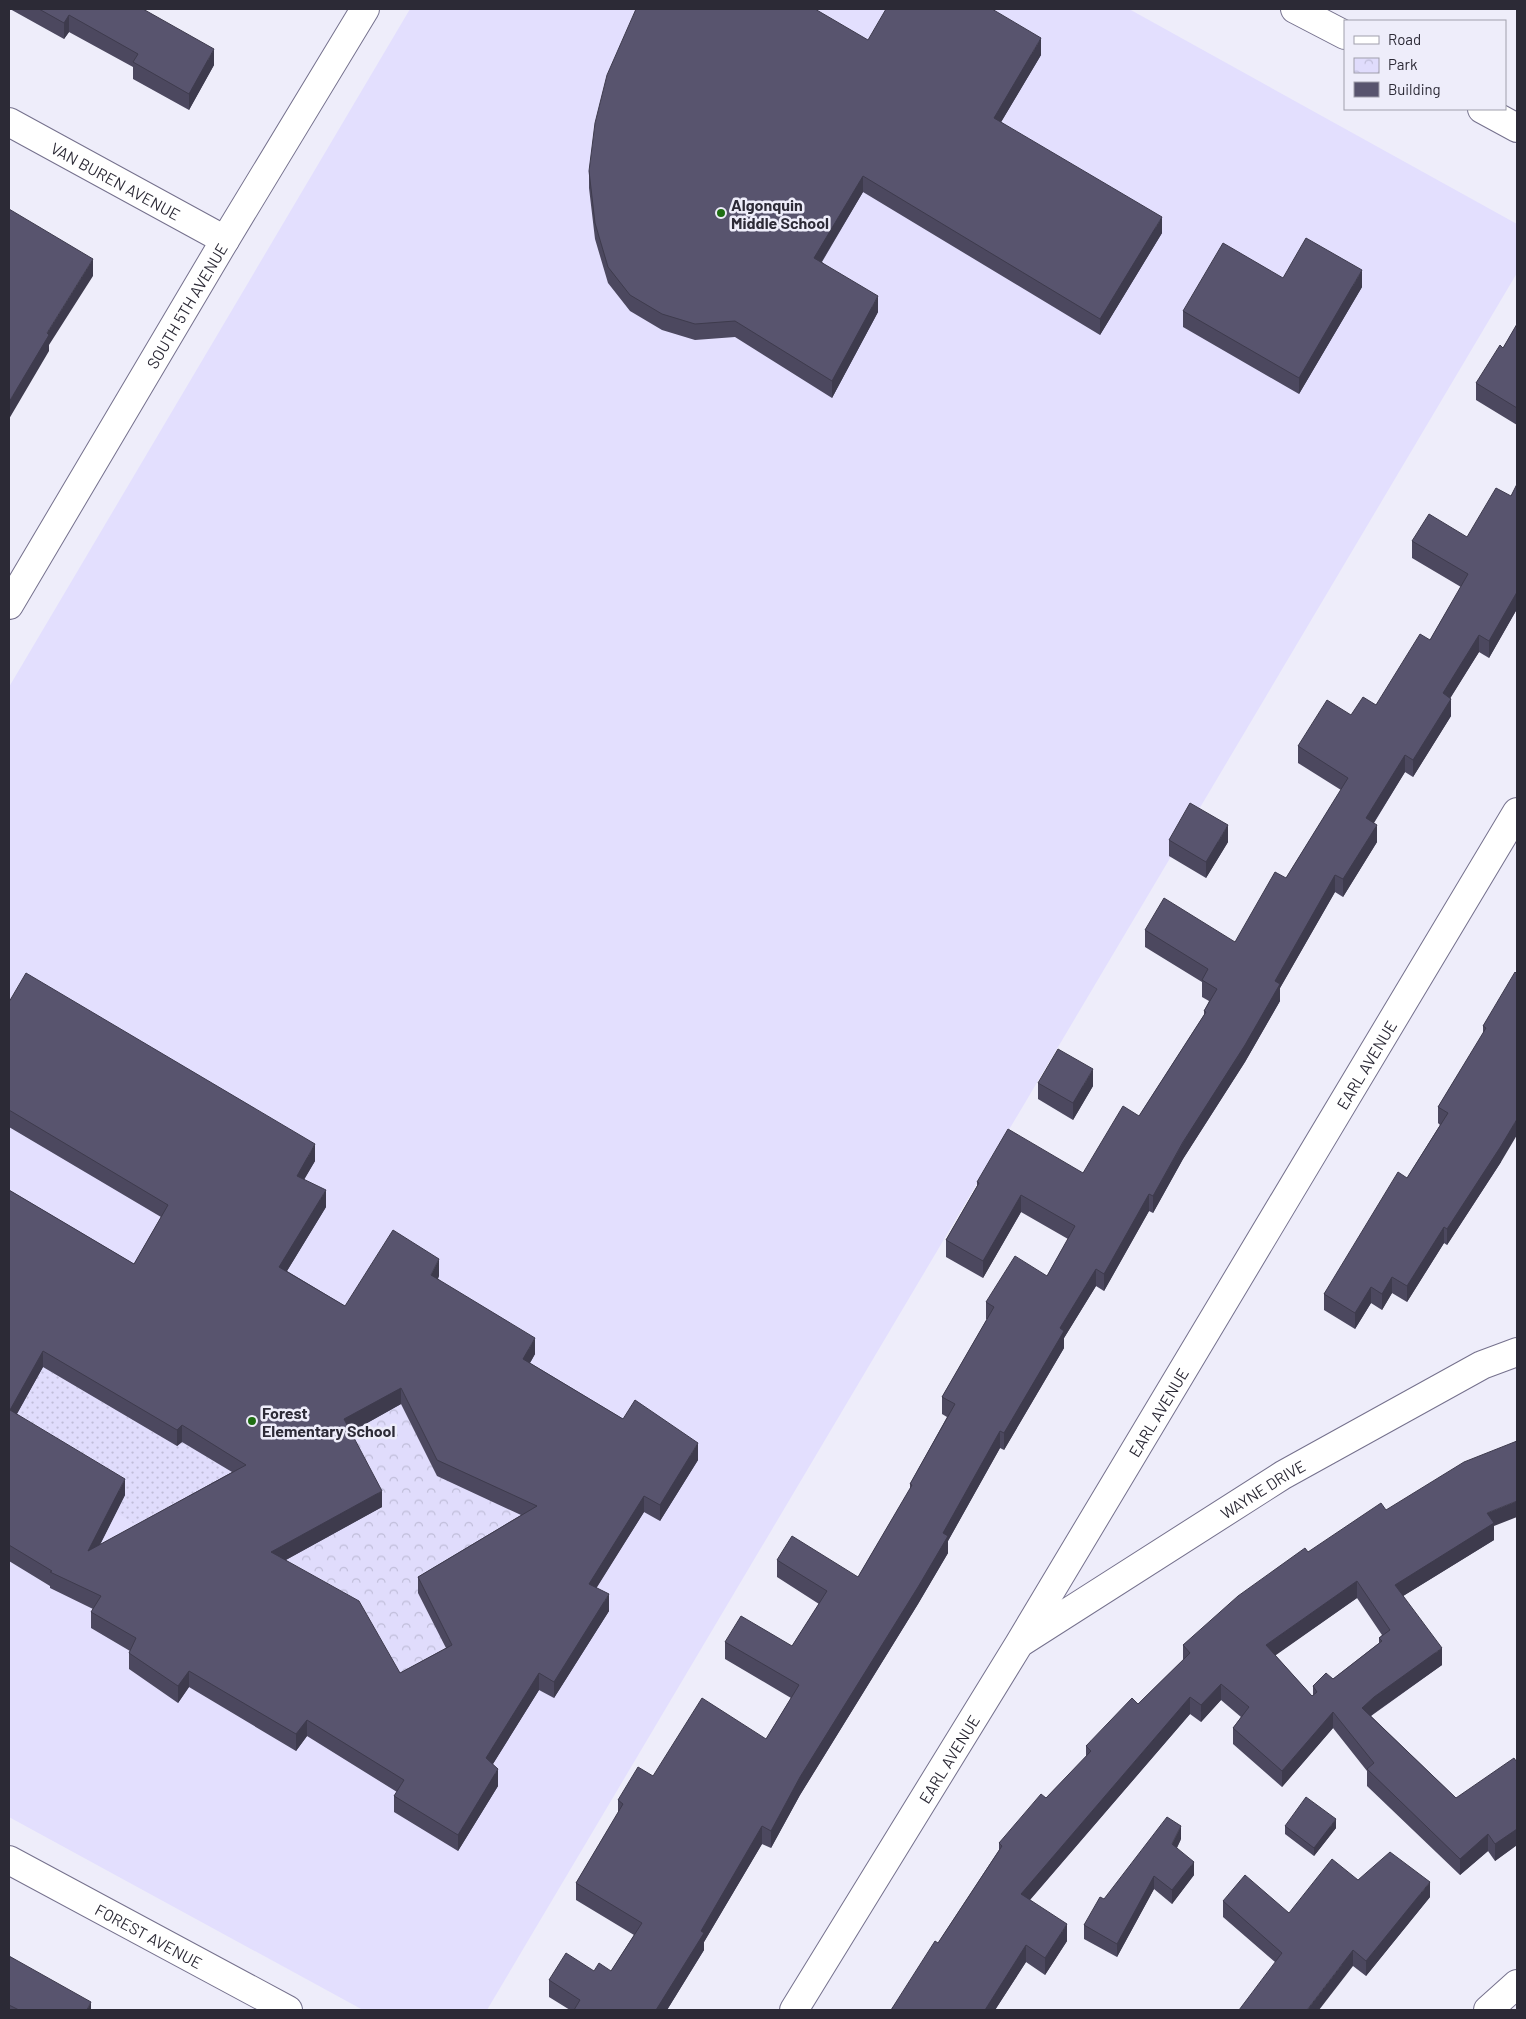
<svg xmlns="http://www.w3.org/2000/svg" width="1526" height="2019" font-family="Barlow,sans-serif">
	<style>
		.built { fill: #e3dffe }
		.grass { fill: url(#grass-dots) }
		.park { fill: url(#park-crowns) }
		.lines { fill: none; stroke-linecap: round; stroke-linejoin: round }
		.street-casing { stroke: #75718d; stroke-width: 30 }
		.secondary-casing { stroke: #75718d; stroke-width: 30 }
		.street { stroke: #fff; stroke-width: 28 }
		.secondary { stroke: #fff; stroke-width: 28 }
		.wall { fill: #4c485f; fill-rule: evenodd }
		.shaded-wall { fill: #3e3b4d }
		.building { fill: #58546e; stroke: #3e3b4d; fill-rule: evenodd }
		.poi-dot { fill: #1f6e13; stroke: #eeedfa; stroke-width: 2 }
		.labels { text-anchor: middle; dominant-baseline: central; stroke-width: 5; stroke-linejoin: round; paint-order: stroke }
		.street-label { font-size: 16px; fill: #2c2a36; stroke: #eeedfa }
		.poi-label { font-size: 16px; font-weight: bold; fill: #2c2a36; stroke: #eeedfa; text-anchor: start }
	</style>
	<defs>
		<pattern id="grass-dots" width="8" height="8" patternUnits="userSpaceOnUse" patternTransform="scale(1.25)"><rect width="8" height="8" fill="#e0dcfc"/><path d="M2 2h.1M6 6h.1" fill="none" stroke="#c0bdd9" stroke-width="1.8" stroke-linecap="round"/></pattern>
		<pattern id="park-crowns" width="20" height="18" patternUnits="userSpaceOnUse" patternTransform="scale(1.25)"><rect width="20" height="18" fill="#e0dcfc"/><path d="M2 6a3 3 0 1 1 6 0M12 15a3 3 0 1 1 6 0" fill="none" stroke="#c0bdd9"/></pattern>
	</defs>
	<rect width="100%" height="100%" fill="#eeedfa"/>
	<!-- built -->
	<path class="built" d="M 410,9 L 1129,9 L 1517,224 L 1517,273 L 487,2010 L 363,2010 L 9,1817 L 9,687 Z"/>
	<!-- grass -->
	<path class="grass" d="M 43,1367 L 176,1446 L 182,1442 L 246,1481 L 158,1539 L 116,1512 L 10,1426 Z"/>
	<!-- park -->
	<path class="park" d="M 401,1404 L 437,1476 L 506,1478 L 533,1524 L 452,1661 L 400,1689 L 267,1571 L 382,1507 L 344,1436 Z"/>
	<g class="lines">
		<!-- street casing -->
		<g class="street-casing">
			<g id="street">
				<path id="s1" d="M 9,122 L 225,240"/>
				<path id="s2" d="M 9,605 L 225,240 L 365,9"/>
				<path id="s3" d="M 1023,1641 L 1283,1475 L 1482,1365 L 1517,1352"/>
				<path id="s4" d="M 9,1860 L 288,2010"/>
				<path id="s5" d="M 794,2010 L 1019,1644 L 1517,812"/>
				<path d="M 1488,2010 L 1517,1984"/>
			</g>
		</g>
		<!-- secondary casing -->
		<g class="secondary-casing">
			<path id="secondary" d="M 1295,9 L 1345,35
				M 1482,109 L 1517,128"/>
		</g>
		<!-- street -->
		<use href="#street" class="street"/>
		<!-- secondary -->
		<use href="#secondary" class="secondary"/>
	</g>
	<!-- wall -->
	<path class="wall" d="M 10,9 L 143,9 L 214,65 L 189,110 L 133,79 L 133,67 L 69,32 L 64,39 Z
		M 868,40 L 1041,55 L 1001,122 L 1162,233 L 1100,335 L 863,192 L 822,262 L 878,312 L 832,398 L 735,337 L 695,340 L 662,330 L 630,311 L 608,283 L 595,239 L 589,188 L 589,171 Z
		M 1283,278 L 1362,287 L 1299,394 L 1183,327 L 1183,311 Z
		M 1517,324 L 1517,425 L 1476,400 L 1476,383 L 1503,348 Z
		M 1517,484 L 1517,609 L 1489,658 L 1479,652 L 1450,698 L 1451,716 L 1413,777 L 1405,772 L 1374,823 L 1377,842 L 1343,897 L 1335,892 L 1280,988 L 1280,1001 L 1245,1062 L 1183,1159 L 1153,1213 L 1149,1211 L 1104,1291 L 1096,1286 L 1064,1338 L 1064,1348 L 1004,1450 L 1000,1448 L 948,1541 L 948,1553 L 918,1604 L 800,1795 L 771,1848 L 762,1844 L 704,1942 L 704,1950 L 667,2010 L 570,2010 L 549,1997 L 549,1980 L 594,1971 L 611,1971 L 634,1935 L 576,1900 L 576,1883 L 618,1813 L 618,1800 L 653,1776 L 766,1739 L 791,1698 L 725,1659 L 725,1642 L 792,1646 L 819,1604 L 777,1577 L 777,1560 L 858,1577 L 910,1489 L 910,1484 L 947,1417 L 942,1414 L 942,1397 L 987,1319 L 986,1319 L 986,1302 L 1047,1276 L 1068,1239 L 1021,1212 L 983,1278 L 946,1257 L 946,1240 L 977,1186 L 977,1182 L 1083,1173 L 1139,1116 L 1204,1015 L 1204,1011 L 1209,1001 L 1202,997 L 1202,982 L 1145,947 L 1145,930 L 1235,942 L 1286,878 L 1341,790 L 1298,763 L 1298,746 L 1351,715 L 1376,705 L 1430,640 L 1461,587 L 1412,558 L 1412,541 L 1467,537 L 1511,496 Z
		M 1169,840 L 1228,842 L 1206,878 L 1169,856 Z
		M 1517,974 L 1501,1162 L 1447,1245 L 1444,1243 L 1407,1302 L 1392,1293 L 1382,1310 L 1371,1303 L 1355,1329 L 1324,1310 L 1324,1294 L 1407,1178 L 1440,1125 L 1438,1123 L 1438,1107 L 1483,1034 L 1483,1026 Z
		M 9,1002 L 315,1161 L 304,1179 L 326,1207 L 287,1271 L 345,1306 L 439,1276 L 438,1279 L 535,1354 L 530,1363 L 623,1419 L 698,1460 L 660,1521 L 644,1512 L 596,1588 L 609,1611 L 554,1698 L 539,1690 L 493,1764 L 498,1786 L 458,1851 L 394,1812 L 394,1796 L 397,1792 L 307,1736 L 296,1751 L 189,1687 L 178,1703 L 129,1669 L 129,1653 L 130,1651 L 91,1628 L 91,1612 L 93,1609 L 50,1588 L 50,1586 L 9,1561 L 9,1190 L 134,1264 L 161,1217 L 9,1127 ZM 43,1367 L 177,1446 L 182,1442 L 232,1472 L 100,1545 L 125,1495 L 17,1414 ZM 401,1404 L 437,1476 L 521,1515 L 418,1577 L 418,1593 L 446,1648 L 400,1673 L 286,1560 L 382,1507 L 351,1432 Z
		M 1038,1083 L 1093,1086 L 1073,1120 L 1038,1099 Z
		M 1386,1510 L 1494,1526 L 1494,1540 L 1403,1596 L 1442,1665 L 1371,1716 L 1456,1798 L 1517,1760 L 1517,1845 L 1495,1861 L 1488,1851 L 1460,1875 L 1367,1786 L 1367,1771 L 1333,1728 L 1282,1787 L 1233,1744 L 1233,1728 L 1241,1717 L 1221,1700 L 1201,1722 L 1190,1714 L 1030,1900 L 1067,1941 L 1045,1975 L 1026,1962 L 995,2010 L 891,2010 L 938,1943 L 999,1850 L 999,1843 L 1046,1798 L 1086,1757 L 1086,1746 L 1138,1704 L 1183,1660 L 1183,1645 L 1308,1552 ZM 1357,1598 L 1382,1635 L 1379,1638 L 1379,1643 L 1333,1679 L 1313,1686 L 1313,1695 L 1312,1696 L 1275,1655 Z
		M 1285,1826 L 1336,1828 L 1314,1856 L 1285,1834 Z
		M 1181,1839 L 1177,1848 L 1194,1875 L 1172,1904 L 1154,1889 L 1117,1957 L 1084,1939 L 1084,1925 L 1104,1899 Z
		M 1358,1880 L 1430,1897 L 1366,1976 L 1353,1966 L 1275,1962 L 1223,1917 L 1223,1901 L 1289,1913 Z
		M 9,1956 L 91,2010 L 9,2010 Z"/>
	<!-- shaded-wall -->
	<path class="shaded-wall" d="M 69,15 L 69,32 L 64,39 L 64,23 Z
		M 1041,38 L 1041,55 L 994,134 L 994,118 Z
		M 214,49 L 214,65 L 189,110 L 189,94 Z
		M 863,176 L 863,192 L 814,274 L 814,258 Z
		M 1162,217 L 1162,233 L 1100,335 L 1100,319 Z
		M 93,259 L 93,276 L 49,345 L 49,351 L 9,419 L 9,402 L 47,333 Z
		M 1362,270 L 1362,287 L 1299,394 L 1299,378 Z
		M 878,296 L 878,312 L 832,398 L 832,381 Z
		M 1517,592 L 1517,609 L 1489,658 L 1489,641 Z
		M 1479,635 L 1479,652 L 1443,710 L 1443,693 Z
		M 1451,699 L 1451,716 L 1413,777 L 1413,760 Z
		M 1405,755 L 1405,772 L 1366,835 L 1366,818 Z
		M 1228,825 L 1228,842 L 1206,878 L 1206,862 Z
		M 1377,825 L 1377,842 L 1343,897 L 1343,879 Z
		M 1335,875 L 1335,892 L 1280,988 L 1280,1001 L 1245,1062 L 1183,1159 L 1153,1213 L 1153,1196 Z
		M 1093,1069 L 1093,1086 L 1073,1120 L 1073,1103 Z
		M 1517,1119 L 1517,1135 L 1501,1162 L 1447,1245 L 1447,1229 Z
		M 315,1144 L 315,1161 L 297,1192 L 297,1176 Z
		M 326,1190 L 326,1207 L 279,1284 L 279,1267 Z
		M 1149,1194 L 1149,1211 L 1104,1291 L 1104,1274 Z
		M 1021,1195 L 1021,1212 L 983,1278 L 983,1261 Z
		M 1444,1227 L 1444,1243 L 1407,1302 L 1407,1286 Z
		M 439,1259 L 439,1276 L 431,1291 L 431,1275 Z
		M 1096,1269 L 1096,1286 L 1064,1338 L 1064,1348 L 1004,1450 L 1004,1433 L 1060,1328 Z
		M 1392,1277 L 1392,1293 L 1382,1310 L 1382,1294 Z
		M 1371,1287 L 1371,1303 L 1355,1329 L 1355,1313 Z
		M 535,1338 L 535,1354 L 523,1375 L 523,1359 Z
		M 43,1351 L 43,1367 L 10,1426 L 10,1410 Z
		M 401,1388 L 401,1404 L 344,1436 L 344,1419 Z
		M 182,1425 L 182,1442 L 177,1446 L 177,1430 Z
		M 1000,1431 L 1000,1448 L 948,1541 L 948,1553 L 918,1604 L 800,1795 L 771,1848 L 771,1831 L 800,1777 L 943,1533 Z
		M 698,1443 L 698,1460 L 660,1521 L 660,1505 Z
		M 125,1479 L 125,1495 L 88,1568 L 88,1551 Z
		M 382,1491 L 382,1507 L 271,1568 L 271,1552 Z
		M 644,1496 L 644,1512 L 589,1600 L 589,1584 Z
		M 1517,1501 L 1517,1517 L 1494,1526 L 1494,1540 L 1395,1601 L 1395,1585 L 1487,1513 Z
		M 1357,1581 L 1357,1598 L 1266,1662 L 1266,1645 Z
		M 609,1594 L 609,1611 L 554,1698 L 554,1682 Z
		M 1442,1648 L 1442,1665 L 1374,1713 L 1362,1724 L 1362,1708 L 1374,1697 Z
		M 189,1671 L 189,1687 L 178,1703 L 178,1686 Z
		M 539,1673 L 539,1690 L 486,1775 L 486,1758 Z
		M 1221,1684 L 1221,1700 L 1201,1722 L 1201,1705 Z
		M 1190,1697 L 1190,1714 L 1021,1910 L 1021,1894 Z
		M 1333,1712 L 1333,1728 L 1282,1787 L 1282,1771 Z
		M 307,1720 L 307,1736 L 296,1751 L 296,1734 Z
		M 498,1769 L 498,1786 L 458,1851 L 458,1835 Z
		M 1336,1819 L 1336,1828 L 1314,1856 L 1314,1848 Z
		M 762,1826 L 762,1844 L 704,1942 L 704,1950 L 667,2010 L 656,2010 L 701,1931 Z
		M 1181,1826 L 1181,1839 L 1172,1857 L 1172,1844 Z
		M 1517,1829 L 1517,1845 L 1495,1861 L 1495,1844 Z
		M 1488,1834 L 1488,1851 L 1460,1875 L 1460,1859 Z
		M 1194,1862 L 1194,1875 L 1172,1904 L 1172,1890 Z
		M 1154,1876 L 1154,1889 L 1117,1957 L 1117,1944 Z
		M 1430,1882 L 1430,1897 L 1366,1976 L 1366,1961 Z
		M 1067,1924 L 1067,1941 L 1045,1975 L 1045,1958 Z
		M 1026,1945 L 1026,1962 L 995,2010 L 985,2010 Z
		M 1353,1950 L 1353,1966 L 1319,2010 L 1307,2010 Z
		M 91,2002 L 91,2010 L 87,2010 Z"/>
	<!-- building -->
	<path class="building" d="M 39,9 L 143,9 L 214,49 L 189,94 L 133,62 L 138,54 L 69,15 L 64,23 Z
		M 636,9 L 815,9 L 868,40 L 886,9 L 992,9 L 1041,38 L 994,118 L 1162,217 L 1100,319 L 863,176 L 814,258 L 878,296 L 832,381 L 735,321 L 695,324 L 662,314 L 630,295 L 608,267 L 595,223 L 589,171 L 595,123 L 607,75 Z
		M 9,209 L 93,259 L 47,333 L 49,335 L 9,402 Z
		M 1306,238 L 1362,270 L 1299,378 L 1183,311 L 1223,243 L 1283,278 Z
		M 1517,324 L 1517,408 L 1476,383 L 1500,345 L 1503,348 Z
		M 1517,484 L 1517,592 L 1489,641 L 1479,635 L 1443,693 L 1451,699 L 1413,760 L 1405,755 L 1366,818 L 1377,825 L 1343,879 L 1335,875 L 1275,981 L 1280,984 L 1245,1045 L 1183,1142 L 1153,1196 L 1149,1194 L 1104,1274 L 1096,1269 L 1060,1328 L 1064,1331 L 1004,1433 L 1000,1431 L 943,1533 L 948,1536 L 918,1587 L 800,1777 L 771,1831 L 762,1826 L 701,1931 L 704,1933 L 656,2010 L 574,2010 L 580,2000 L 549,1980 L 566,1953 L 594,1971 L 599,1963 L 611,1971 L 642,1923 L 576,1883 L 623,1804 L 618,1800 L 638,1767 L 653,1776 L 702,1698 L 766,1739 L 799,1685 L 725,1642 L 741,1616 L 792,1646 L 827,1591 L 777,1560 L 792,1536 L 858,1577 L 912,1485 L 910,1484 L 955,1404 L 942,1397 L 994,1307 L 986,1302 L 1015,1256 L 1047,1276 L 1075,1226 L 1021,1195 L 983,1261 L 946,1240 L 979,1183 L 977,1182 L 1008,1129 L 1083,1173 L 1123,1106 L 1139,1116 L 1206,1012 L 1204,1011 L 1217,989 L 1202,980 L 1208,969 L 1145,930 L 1164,898 L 1235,942 L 1275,872 L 1286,878 L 1348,778 L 1298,746 L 1327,700 L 1351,715 L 1363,697 L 1376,705 L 1420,634 L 1430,640 L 1468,574 L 1412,541 L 1429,514 L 1467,537 L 1496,488 L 1511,496 Z
		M 1190,803 L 1228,825 L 1206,862 L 1169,840 Z
		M 1515,972 L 1517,974 L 1517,1119 L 1501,1146 L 1447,1229 L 1444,1227 L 1407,1286 L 1392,1277 L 1382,1294 L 1371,1287 L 1355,1313 L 1324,1294 L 1398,1172 L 1407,1178 L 1448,1113 L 1438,1107 L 1486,1028 L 1483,1026 Z
		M 26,973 L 315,1144 L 297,1176 L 326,1190 L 279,1267 L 345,1306 L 393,1230 L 439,1259 L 431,1275 L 535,1338 L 523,1359 L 623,1419 L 635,1400 L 698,1443 L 660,1505 L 644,1496 L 589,1584 L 609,1594 L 554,1682 L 539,1673 L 486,1758 L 498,1769 L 458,1835 L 394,1796 L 404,1780 L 307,1720 L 296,1734 L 189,1671 L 178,1686 L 129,1653 L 136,1638 L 91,1612 L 101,1596 L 50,1572 L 52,1571 L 9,1545 L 9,1190 L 134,1264 L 168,1205 L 9,1110 L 9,1002 ZM 43,1351 L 177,1430 L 182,1425 L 246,1465 L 88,1551 L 125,1479 L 10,1410 ZM 401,1388 L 437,1460 L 537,1506 L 418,1577 L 452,1645 L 400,1673 L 359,1601 L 271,1552 L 382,1491 L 344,1419 Z
		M 1058,1049 L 1093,1069 L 1073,1103 L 1038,1083 Z
		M 1517,1441 L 1517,1501 L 1487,1513 L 1494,1523 L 1395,1585 L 1442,1648 L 1374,1697 L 1362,1708 L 1456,1798 L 1514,1758 L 1516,1761 L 1517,1760 L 1517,1829 L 1495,1844 L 1488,1834 L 1460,1859 L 1367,1769 L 1374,1763 L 1333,1712 L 1282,1771 L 1233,1728 L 1249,1707 L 1221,1684 L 1201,1705 L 1190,1697 L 1021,1894 L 1067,1924 L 1045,1958 L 1026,1945 L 985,2010 L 891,2010 L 935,1941 L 938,1943 L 1002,1846 L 999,1843 L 1041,1794 L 1046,1798 L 1091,1751 L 1086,1746 L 1132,1698 L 1138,1704 L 1190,1653 L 1183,1645 L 1238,1596 L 1305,1548 L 1308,1552 L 1381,1503 L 1386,1510 L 1464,1462 ZM 1357,1581 L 1390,1630 L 1379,1638 L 1382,1641 L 1333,1679 L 1326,1673 L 1313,1686 L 1317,1692 L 1312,1696 L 1266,1645 Z
		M 1306,1797 L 1336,1819 L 1314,1848 L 1285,1826 Z
		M 1167,1817 L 1181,1826 L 1172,1844 L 1194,1862 L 1172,1890 L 1154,1876 L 1117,1944 L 1084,1925 L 1100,1897 L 1104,1899 Z
		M 1390,1852 L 1430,1882 L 1366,1961 L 1353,1950 L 1307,2010 L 1239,2010 L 1282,1953 L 1223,1901 L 1245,1875 L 1289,1913 L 1332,1859 L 1358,1880 Z
		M 9,1956 L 91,2002 L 87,2010 L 19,2010 L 9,2005 Z"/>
	<!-- markers -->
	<g class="poi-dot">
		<circle cx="721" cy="213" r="5"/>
		<circle cx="252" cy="1421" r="5"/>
	</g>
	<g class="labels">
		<!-- street labels -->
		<g class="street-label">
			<text stroke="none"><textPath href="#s1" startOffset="122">VAN BUREN AVENUE</textPath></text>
			<text stroke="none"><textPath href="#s2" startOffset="348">SOUTH 5TH AVENUE</textPath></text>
			<text stroke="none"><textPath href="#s5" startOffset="1105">EARL AVENUE</textPath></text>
			<text stroke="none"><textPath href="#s5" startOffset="700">EARL AVENUE</textPath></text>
			<text stroke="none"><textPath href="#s3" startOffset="284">WAYNE DRIVE</textPath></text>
			<text stroke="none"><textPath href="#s5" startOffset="295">EARL AVENUE</textPath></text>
			<text stroke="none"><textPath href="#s4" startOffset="159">FOREST AVENUE</textPath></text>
		</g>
		<!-- poi labels -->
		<g class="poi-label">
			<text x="731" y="204">Algonquin<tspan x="731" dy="18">Middle School</tspan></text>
			<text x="262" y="1412">Forest<tspan x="262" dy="18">Elementary School</tspan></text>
		</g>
	</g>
	<!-- border -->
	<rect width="1526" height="2019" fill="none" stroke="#2c2a36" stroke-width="20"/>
	<!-- legend -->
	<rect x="1344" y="20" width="162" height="90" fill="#eeedfa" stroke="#a09fac"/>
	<rect x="1354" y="36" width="25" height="8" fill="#ffffff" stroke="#a09fac"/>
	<text x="1388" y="45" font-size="15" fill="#2c2a36">Road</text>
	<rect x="1354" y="58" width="25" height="15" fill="url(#park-crowns)" stroke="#a09fac"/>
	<text x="1388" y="70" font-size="15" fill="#2c2a36">Park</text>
	<rect x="1354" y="82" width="25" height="15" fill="#58546e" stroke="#a09fac"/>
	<text x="1388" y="95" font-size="15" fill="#2c2a36">Building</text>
</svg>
